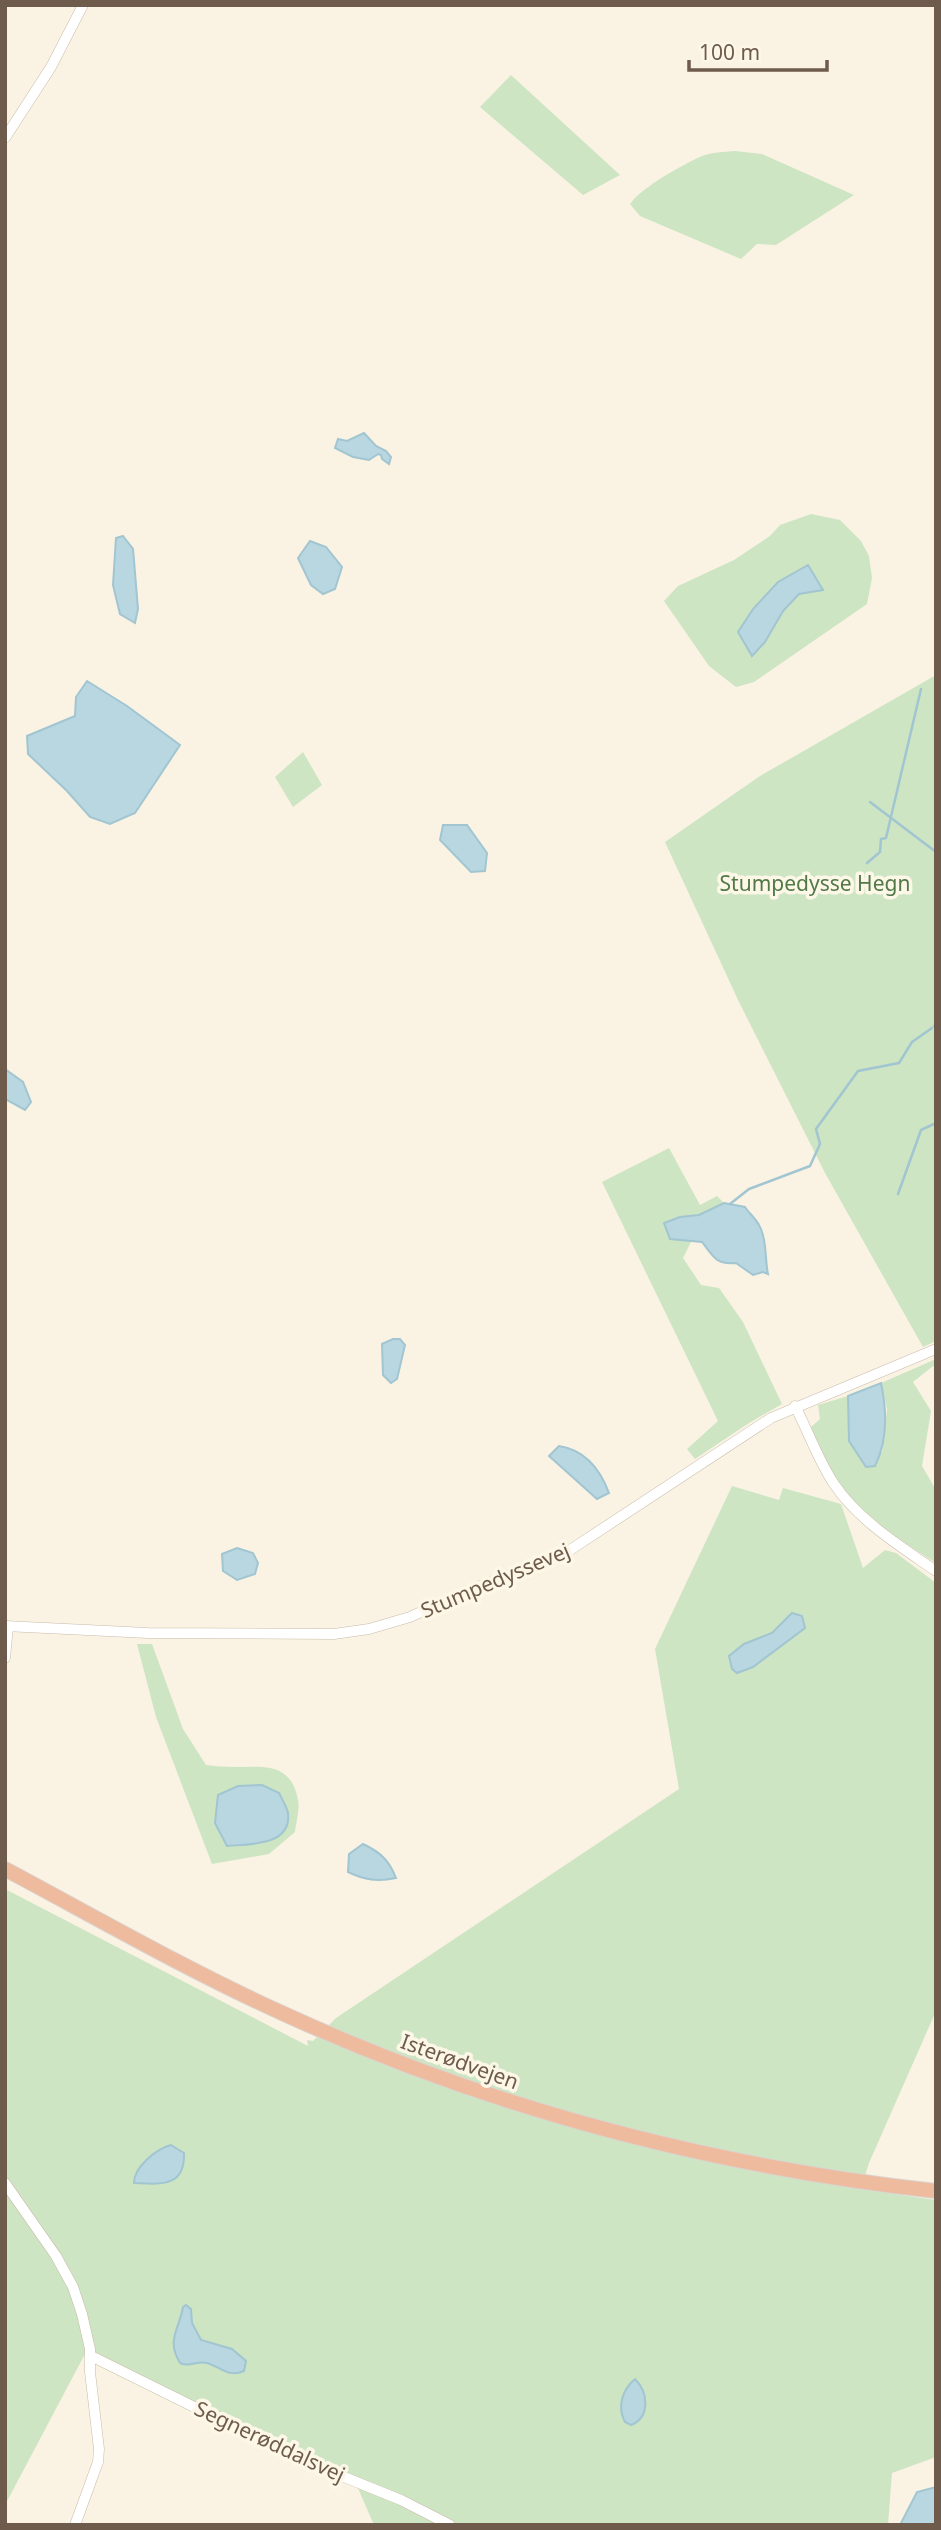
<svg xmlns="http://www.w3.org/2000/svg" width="941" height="2530" font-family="'Noto Sans',sans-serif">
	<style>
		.green { fill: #cde5c3 }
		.water { fill: #b9d7e1; stroke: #a1c5d1; stroke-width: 2 }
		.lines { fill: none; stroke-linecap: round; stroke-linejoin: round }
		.stream { stroke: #a1c5d1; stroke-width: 2.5 }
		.minor-casing { stroke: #c9bbab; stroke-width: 11 }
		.highway-casing { stroke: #dad4d0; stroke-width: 16 }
		.minor { stroke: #fff; stroke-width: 10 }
		.highway { stroke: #eebb9f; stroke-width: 14 }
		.labels { text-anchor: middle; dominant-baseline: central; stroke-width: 7; stroke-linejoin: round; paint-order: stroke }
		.park-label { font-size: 21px; fill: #527948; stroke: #fdf7e8 }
		.street-label { font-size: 21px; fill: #6f5b4c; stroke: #fdf7e8 }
	</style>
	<rect width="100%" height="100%" fill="#faf3e3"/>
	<!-- green -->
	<path class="green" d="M 511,75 L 620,175 L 583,195 L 480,107 Z
		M 735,151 L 762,154 L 854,195 L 776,245 L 757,244 L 741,259 L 640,216 L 630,204 C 642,187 682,165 702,156 C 712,152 724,152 735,151 Z
		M 811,514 L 840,520 L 861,541 L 869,556 L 872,578 L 867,604 L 754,682 L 736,687 L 709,666 L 664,601 L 678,586 L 734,560 L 770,536 L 780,525 Z
		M 936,675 L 936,1341 L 923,1347 L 825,1173 L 739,1002 L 665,842 L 760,776 Z
		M 303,752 L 322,785 L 293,807 L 275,777 Z
		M 669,1148 L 700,1205 L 717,1196 L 724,1203 L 699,1215 L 680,1217 L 664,1223 L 670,1239 L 691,1242 L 683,1258 L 701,1285 L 719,1288 L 743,1322 L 782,1404 L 749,1423 L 695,1459 L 687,1449 L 718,1421 L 602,1182 Z
		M 936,1359 L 936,1368 L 933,1366 L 913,1382 L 931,1411 L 922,1466 L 936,1490 L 936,1563 C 903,1542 857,1514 836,1481 C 826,1464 819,1444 811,1427 L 820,1419 L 818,1405 L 848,1396 L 849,1441 L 882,1452 L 887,1409 L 881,1383 Z
		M 732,1486 L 779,1500 L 783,1488 L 841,1504 L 863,1568 L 885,1550 L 896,1553 L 936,1583 L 936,2011 L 869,2163 L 861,2189 L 936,2200 L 936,2457 L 892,2473 L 888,2525 L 374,2525 L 357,2486 L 86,2352 L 5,2505 L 5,1889 L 308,2046 L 307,2040 L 313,2041 L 336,2018 L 679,1789 L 655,1649 Z
		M 137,1644 L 152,1644 L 183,1729 L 206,1765 C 215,1766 224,1767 234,1767 C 262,1767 291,1761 298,1800 C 300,1809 296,1823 295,1832 L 269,1854 L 212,1864 L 156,1717 Z"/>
	<!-- water -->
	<path class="water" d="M 364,433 L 376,446 L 386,451 L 391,457 L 389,464 L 382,459 L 381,455 L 378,454 L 369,460 L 353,457 L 335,448 L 338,439 L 347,441 Z
		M 123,536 L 133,549 L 138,609 L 135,623 L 120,614 L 113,585 L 116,538 Z
		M 310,541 L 326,547 L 342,567 L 335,589 L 323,594 L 311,585 L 298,558 Z
		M 808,565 L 823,590 L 799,594 L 783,611 L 765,642 L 752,656 L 738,632 L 753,609 L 778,582 Z
		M 87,681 L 127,706 L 180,745 L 135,813 L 110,824 L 90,817 L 67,791 L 28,754 L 27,736 L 75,716 L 76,697 Z
		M 443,825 L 467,825 L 487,853 L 485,871 L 471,872 L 440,840 Z
		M 5,1069 L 23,1082 L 31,1102 L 25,1110 L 5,1099 Z
		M 724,1203 L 745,1207 C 749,1213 756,1219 759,1225 C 767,1239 765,1261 768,1274 L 763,1272 L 753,1275 L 736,1263 C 716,1265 714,1257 702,1242 L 670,1239 L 664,1223 L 680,1217 L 699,1215 Z
		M 393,1339 L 400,1339 L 405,1345 L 397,1379 L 391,1383 L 383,1375 L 382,1344 Z
		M 881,1383 C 887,1411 888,1440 875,1466 L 866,1467 L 849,1441 L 848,1396 Z
		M 559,1446 C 585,1450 600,1469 609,1493 L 597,1499 L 549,1456 Z
		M 237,1548 L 253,1553 L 258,1563 L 255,1574 L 237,1580 L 223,1571 L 222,1554 Z
		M 792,1613 L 802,1616 L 805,1628 L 753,1667 L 737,1673 L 732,1669 L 729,1656 L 744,1644 L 772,1633 Z
		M 262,1785 L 279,1793 C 282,1799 287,1807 288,1813 C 292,1846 249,1844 227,1846 L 215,1823 L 218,1795 L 238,1786 Z
		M 363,1844 C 380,1852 389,1860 396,1878 C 377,1882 365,1880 348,1872 L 349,1854 Z
		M 171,2145 L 184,2153 C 185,2188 160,2184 134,2183 C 134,2167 156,2149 171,2145 Z
		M 186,2305 L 191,2309 L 192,2323 L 201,2340 L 232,2349 L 246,2361 L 244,2371 C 228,2378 221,2367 207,2363 C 197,2360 190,2368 180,2363 C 166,2340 179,2330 183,2307 Z
		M 635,2379 C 648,2392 651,2417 631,2425 L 625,2422 C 617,2407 622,2390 635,2379 Z
		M 936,2487 L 936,2525 L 900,2525 L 917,2492 Z"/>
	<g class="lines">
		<!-- stream -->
		<path class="stream" d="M 870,802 L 936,852
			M 867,863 L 880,852 L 881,839 L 886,838 L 921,689
			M 934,1026 L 936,1025
			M 898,1194 L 921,1130 L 936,1123
			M 730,1204 L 749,1189 L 810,1166 L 820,1144 L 816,1129 L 858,1071 L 899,1063 L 912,1042 L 932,1028"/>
		<!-- minor casing -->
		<g class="minor-casing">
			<path id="minor" d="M 5,138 L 51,67 L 83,5
				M 795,1406 C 808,1431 818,1460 834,1484 C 859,1521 900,1546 936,1571
				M 5,1626 L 148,1633 L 334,1634 L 369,1629 L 410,1617 L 467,1591 L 567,1552 L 771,1418 L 936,1349
				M 5,1658 L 8,1626
				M 5,2183 L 56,2256 L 73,2287 L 82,2314 L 90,2349 L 90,2372 L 99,2449 L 98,2462 L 75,2525
				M 91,2356 L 297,2458 L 401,2500 L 450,2525"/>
		</g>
		<!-- highway casing -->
		<g class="highway-casing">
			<path id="highway" d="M 5,1869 C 97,1918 187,1970 282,2013 C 489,2108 709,2166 936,2191"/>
		</g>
		<!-- minor -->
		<use href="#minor" class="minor"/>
		<!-- highway -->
		<use href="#highway" class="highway"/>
	</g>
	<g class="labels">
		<!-- park labels -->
		<g class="park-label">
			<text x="815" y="883">Stumpedysse Hegn</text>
		</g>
		<!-- street labels -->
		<g class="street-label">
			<text transform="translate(495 1580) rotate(-23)">Stumpedyssevej</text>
			<text transform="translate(460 2061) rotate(20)">Isterødvejen</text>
			<text transform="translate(270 2441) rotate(25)">Segnerøddalsvej</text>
		</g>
	</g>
	<!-- border -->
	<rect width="941" height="2530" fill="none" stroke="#6f5b4c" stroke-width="14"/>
	<!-- scale -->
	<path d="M689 60v10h138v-10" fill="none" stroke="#6f5b4c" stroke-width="3.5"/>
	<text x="699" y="60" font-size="21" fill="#6f5b4c" stroke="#fdf7e8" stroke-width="5" paint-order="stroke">100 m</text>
</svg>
